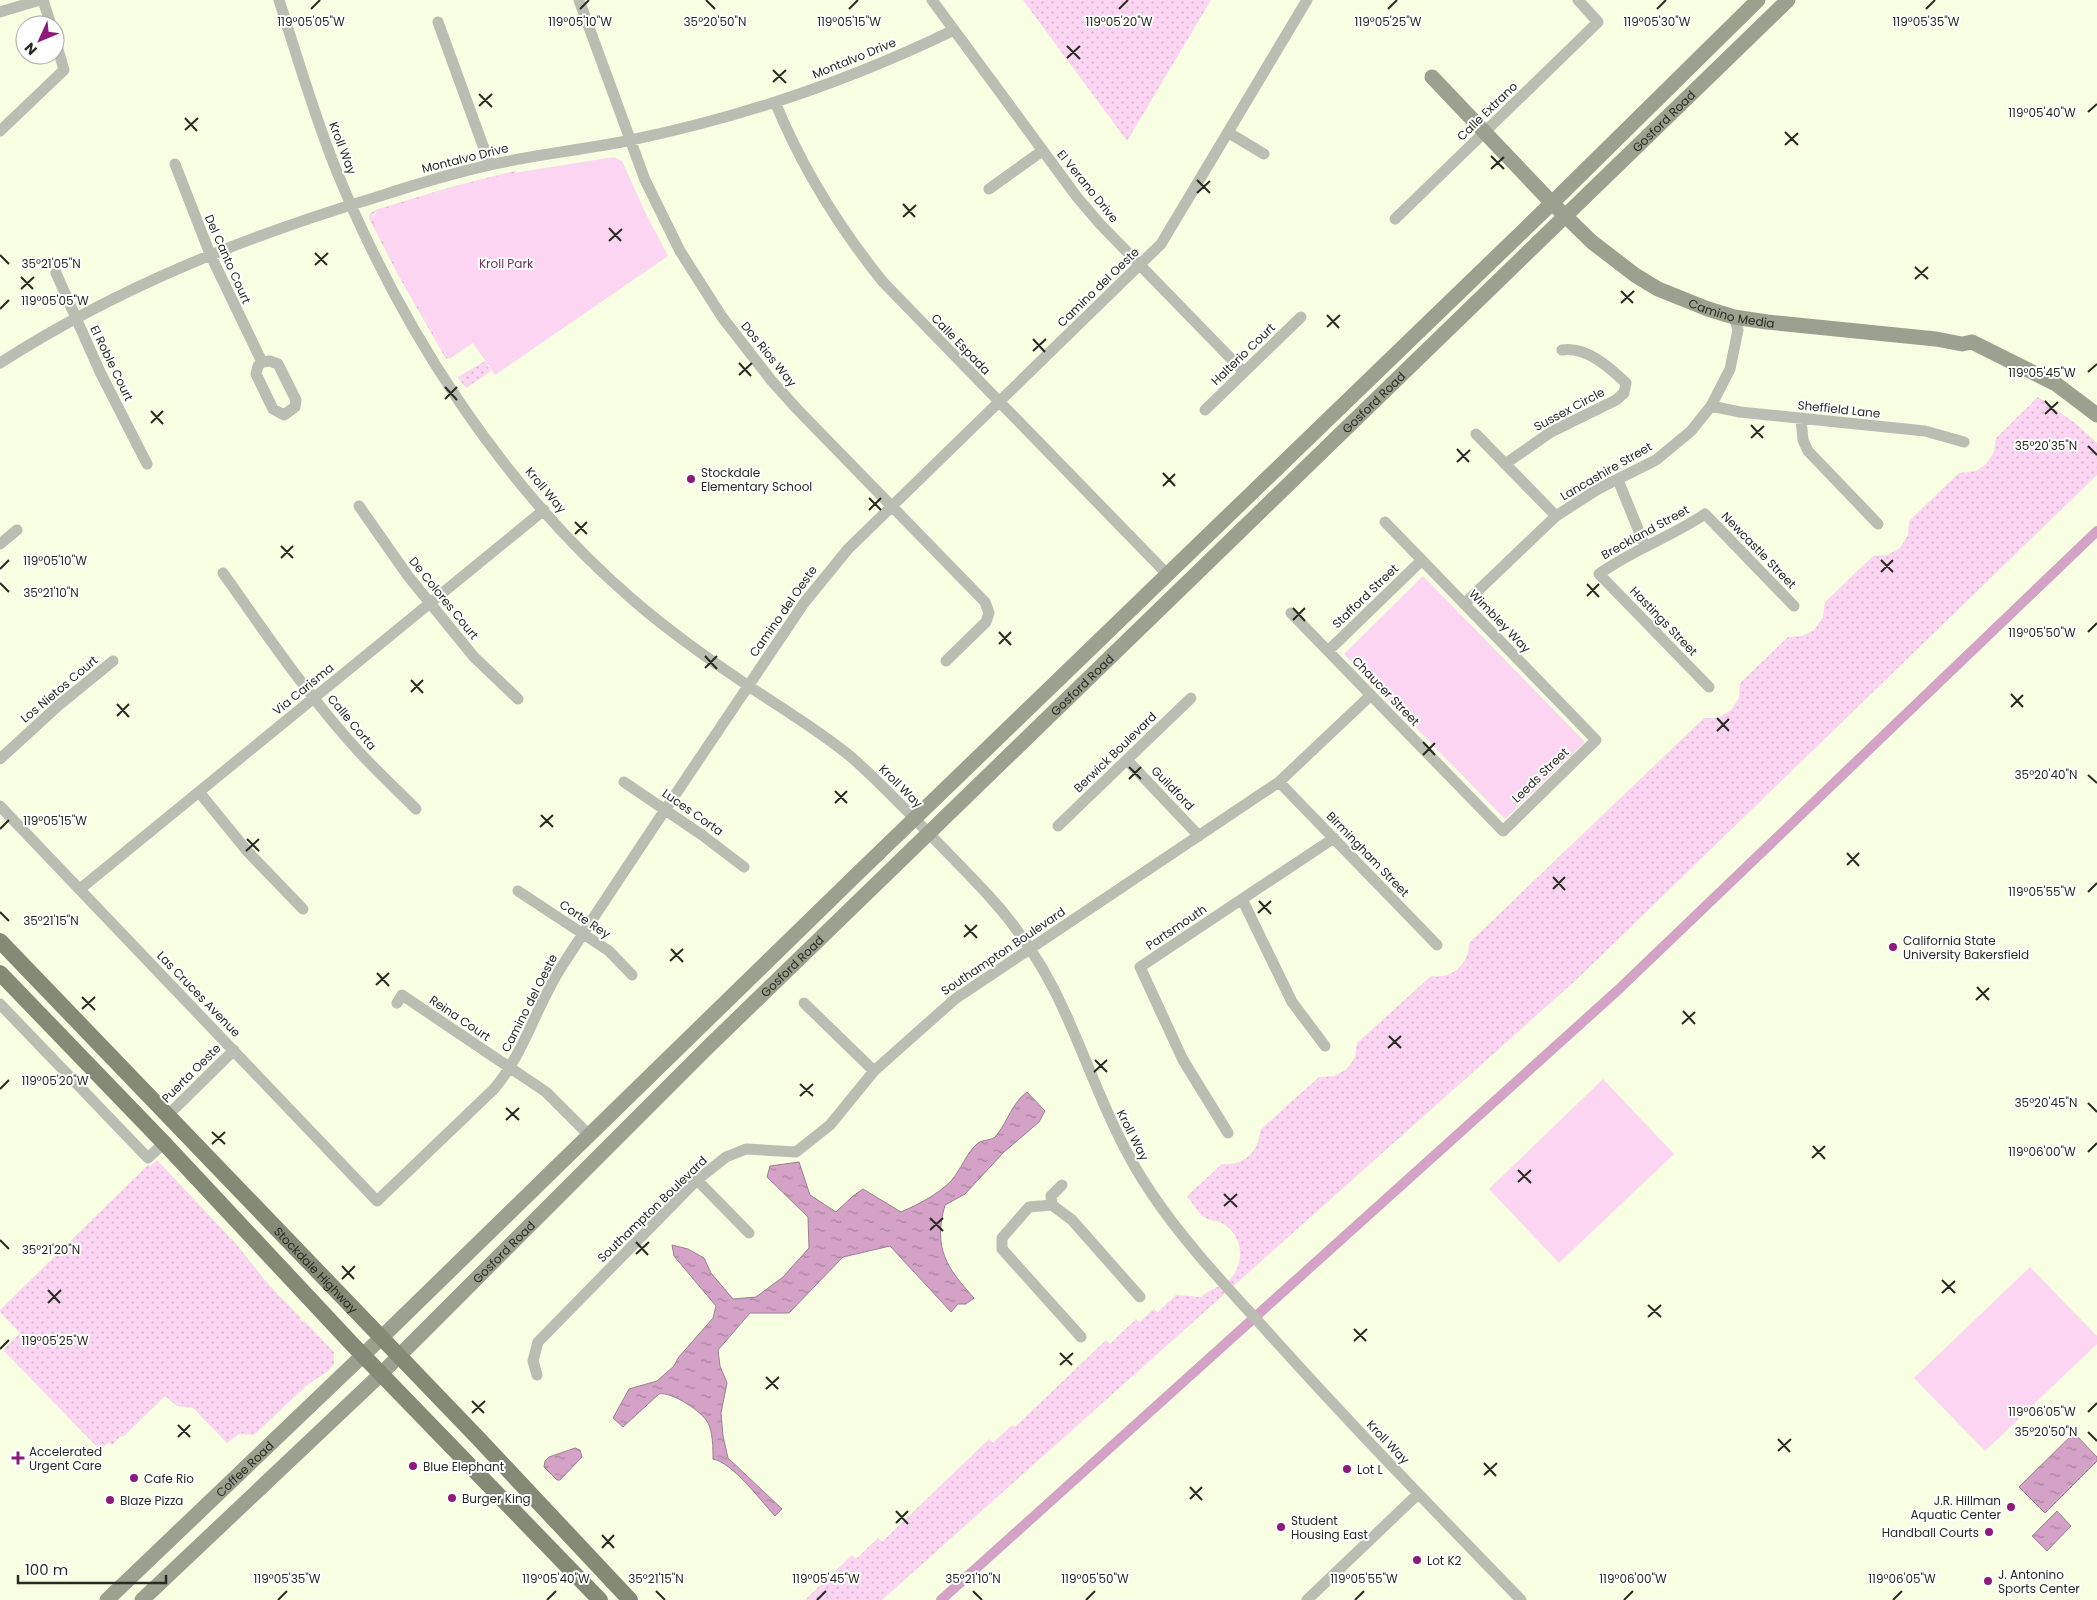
<svg xmlns="http://www.w3.org/2000/svg" width="2097" height="1600" font-family="Poppins,sans-serif">
	<style>
		.grass { fill: url(#grass-dots) }
		.green { fill: #fbd5f1 }
		.water { fill: url(#water-ripples); stroke: #a07e94 }
		.lines { fill: none; stroke-linecap: round; stroke-linejoin: round }
		.canal { stroke: #d3a2c6; stroke-width: 10 }
		.street { stroke: #babdb2; stroke-width: 11 }
		.secondary { stroke: #9ba08f; stroke-width: 15 }
		.primary { stroke: #858a76; stroke-width: 16 }
		.ticks { fill: none; stroke: #282b21; stroke-width: 2 }
		.poi-dot { fill: #8d197a; stroke: #fff; stroke-width: 2 }
		.labels { text-anchor: middle; dominant-baseline: central; stroke-width: 4; stroke-linejoin: round; paint-order: stroke }
		.street-label { font-size: 12px; fill: #282b21; stroke: #fff }
		.park-label { font-size: 12px; fill: #6c3160; stroke: #fff }
		.poi-label { font-size: 12px; fill: #282b21; stroke: #fff; text-anchor: start }
		.ticks-label { font-size: 12px; text-anchor: middle; fill: #282b21; stroke: #fff; stroke-width: 4; stroke-linejoin: round; paint-order: stroke }
	</style>
	<defs>
		<pattern id="grass-dots" width="8" height="8" patternUnits="userSpaceOnUse" patternTransform="scale(1.25)"><rect width="8" height="8" fill="#fbd5f1"/><path d="M2 2h.1M6 6h.1" fill="none" stroke="#d7b7ce" stroke-width="1.8" stroke-linecap="round"/></pattern>
		<pattern id="water-ripples" width="26" height="14" patternUnits="userSpaceOnUse" patternTransform="scale(1.25)"><rect width="26" height="14" fill="#d3a2c6"/><path d="M2 4q2-2 4 0t4 0M15 11q2-2 4 0t4 0" fill="none" stroke="#ab84a0"/></pattern>
	</defs>
	<rect width="100%" height="100%" fill="#f7fee2"/>
	<!-- grass -->
	<path class="grass" d="M 1023,0 L 1211,0 L 1127,141 Z
		M 516,171 L 516,173 L 454,188 L 376,212 L 372,215 L 423,315 L 448,358 L 446,359 L 397,273 L 369,218 L 370,214 L 375,210 C 422,196 468,181 516,171 Z
		M 485,361 L 491,371 L 468,387 L 464,386 L 458,377 Z
		M 2038,397 L 2075,423 L 2097,443 L 2097,475 L 1576,980 L 882,1600 L 805,1600 L 852,1555 L 856,1559 L 878,1538 L 882,1542 L 989,1439 L 993,1443 L 1012,1425 L 1015,1427 L 1106,1340 L 1110,1344 L 1136,1319 L 1140,1322 L 1154,1309 L 1158,1312 L 1176,1295 L 1201,1297 C 1210,1288 1221,1288 1230,1279 C 1245,1264 1243,1237 1225,1225 C 1219,1220 1209,1221 1204,1217 C 1197,1212 1192,1202 1187,1196 L 1222,1164 C 1244,1166 1259,1152 1260,1130 L 1319,1077 L 1334,1076 L 1347,1069 L 1355,1057 L 1357,1043 L 1431,976 C 1453,979 1469,964 1469,943 L 1704,718 L 1718,718 L 1731,710 L 1739,698 L 1740,683 L 1788,637 L 1802,636 L 1814,630 L 1823,617 L 1825,602 L 1873,556 L 1887,555 L 1900,548 L 1908,535 L 1909,521 L 1959,473 L 1976,471 L 1986,464 L 1994,452 L 1996,438 Z
		M 157,1160 L 237,1245 L 268,1284 L 301,1318 L 300,1320 L 303,1322 L 304,1321 L 334,1352 L 334,1364 L 328,1371 L 306,1386 L 254,1435 L 239,1434 L 227,1443 L 193,1408 L 177,1406 L 165,1396 L 123,1437 L 121,1436 L 112,1445 L 109,1442 L 100,1450 L 3,1350 L 20,1333 L 0,1312 L 0,1310 L 148,1165 L 150,1166 Z"/>
	<!-- green -->
	<path class="green" d="M 614,157 L 622,161 L 645,212 L 668,256 L 495,375 L 473,343 L 449,359 L 406,286 L 374,223 L 374,216 L 377,211 L 475,182 L 520,172 Z
		M 1423,576 L 1585,742 L 1505,819 L 1344,654 Z
		M 1603,1079 L 1674,1154 L 1559,1263 L 1489,1189 Z
		M 2030,1267 L 2097,1336 L 2097,1344 L 1985,1451 L 1914,1378 Z"/>
	<!-- water -->
	<path class="water" d="M 1027,1092 L 1045,1111 L 1039,1122 L 1004,1152 L 965,1194 L 945,1205 C 933,1248 946,1267 974,1298 L 966,1304 L 958,1304 L 951,1312 L 890,1246 L 843,1257 L 789,1313 L 750,1313 L 718,1350 L 720,1366 L 727,1383 L 721,1413 L 723,1436 L 728,1458 L 782,1509 L 775,1516 C 760,1500 733,1463 713,1459 C 713,1448 713,1433 708,1423 C 703,1412 671,1391 659,1394 L 623,1427 L 613,1418 L 629,1389 L 657,1381 L 674,1366 L 678,1358 L 713,1318 L 716,1306 L 674,1256 L 672,1245 L 688,1249 L 704,1258 L 711,1273 L 733,1299 L 756,1297 L 783,1277 L 809,1248 L 808,1217 L 767,1177 L 770,1166 L 799,1162 L 810,1195 L 836,1212 L 853,1196 L 863,1189 L 901,1212 C 919,1204 937,1195 951,1181 C 961,1170 966,1153 978,1143 C 984,1139 992,1141 996,1136 C 1008,1121 1012,1103 1027,1092 Z
		M 2074,1433 L 2097,1457 L 2097,1461 L 2045,1513 L 2019,1487 Z
		M 575,1448 L 580,1450 L 582,1457 L 560,1480 L 557,1480 L 544,1467 L 545,1461 L 549,1457 Z
		M 2057,1511 L 2071,1526 L 2047,1551 L 2032,1536 Z"/>
	<g class="lines">
		<!-- canal -->
		<path class="canal" d="M 941,1600 L 1618,990 L 2097,531"/>
		<!-- street -->
		<path class="street" d="M 43,0 L 51,25
			M 279,0 C 297,56 313,112 335,167 C 399,326 501,486 632,599 C 671,633 713,662 756,691 C 788,712 821,732 850,756 C 871,774 890,794 910,814 C 936,841 963,868 989,896 C 1021,931 1048,973 1067,1017 C 1094,1077 1114,1139 1152,1194 C 1185,1243 1226,1286 1265,1329 C 1348,1422 1435,1511 1521,1600
			M 579,0 L 645,180 L 680,251 L 722,317 L 771,380 L 797,409 L 985,602 L 989,613 L 986,622 L 946,661
			M 932,0 L 1077,197 L 1100,224 L 1244,372
			M 0,12 L 40,0
			M 438,22 L 490,165
			M 775,102 C 802,168 838,226 883,282 L 1167,574
			M 0,131 L 64,70 L 55,39
			M 1229,133 L 1264,154
			M 175,164 L 210,254 L 262,362 L 258,366 L 256,374 L 273,409 L 284,415 L 295,407 L 296,400 L 278,364 L 270,361 L 262,362
			M 989,189 L 1042,151
			M 1395,219 L 1598,22 L 1578,0
			M 56,273 L 100,372 L 147,464
			M 0,363 C 117,288 244,237 377,197 C 414,185 452,173 490,165 C 537,154 584,150 631,140 C 743,117 851,80 954,30
			M 1711,406 L 1740,412 L 1925,431 L 1964,442
			M 1205,410 L 1301,317
			M 1801,419 L 1803,440 L 1808,451 L 1878,524
			M 1476,434 L 1556,516
			M 1505,464 L 1551,432 L 1616,400 L 1624,393 L 1626,383 C 1609,367 1586,346 1562,350
			M 1618,480 L 1645,546
			M 359,506 L 408,576 L 474,657 L 518,699
			M 0,544 L 17,530
			M 223,573 C 267,635 310,699 362,755 C 379,773 398,791 416,809
			M 1464,604 L 1556,516 L 1598,489 L 1656,460 L 1691,431 L 1711,406 L 1730,369 L 1738,330 L 1734,317
			M 1291,613 L 1503,831 L 1596,740 L 1385,522
			M 1328,651 L 1422,560
			M 1709,687 L 1599,574 C 1632,550 1671,537 1705,514 L 1794,606
			M 0,759 L 59,705 L 113,661
			M 1127,760 L 1199,836
			M 624,782 L 702,835 L 744,867
			M 1279,782 L 1437,945
			M 199,792 L 248,852 L 303,909
			M 0,806 L 377,1201 L 494,1089 C 525,1052 536,1006 562,966 C 641,844 723,724 804,603 L 848,549 L 1161,244 L 1307,0
			M 1058,826 L 1191,698
			M 80,889 L 544,510
			M 518,891 L 609,951 L 632,975
			M 1242,899 L 1292,1002 L 1325,1046
			M 397,1003 L 402,995 L 546,1092 L 589,1135
			M 804,1003 L 874,1071
			M 0,1004 L 148,1158 L 164,1143
			M 167,1116 L 234,1050
			M 1228,1133 L 1183,1060 L 1140,967 L 1334,838
			M 697,1180 L 749,1233
			M 1052,1205 L 1051,1196 L 1062,1185
			M 1081,1337 L 1002,1249 L 1002,1238 L 1029,1207 L 1052,1205 L 1072,1220 L 1140,1297
			M 537,1375 L 533,1361 L 538,1342 L 697,1180 L 726,1157 L 746,1149 L 796,1152 L 830,1125 L 874,1071 L 955,999 L 1279,782 L 1371,695
			M 1307,1600 L 1418,1494"/>
		<!-- secondary -->
		<g class="secondary">
			<path id="s1" d="M 1432,77 L 1552,203 L 1592,242 L 1635,275 L 1658,289 L 1708,309 L 1734,317 L 1767,322 L 1936,339 L 1962,344 L 1972,342 L 2056,384 L 2097,415"/>
			<path id="s2" d="M 107,1600 L 381,1338 L 854,877 L 1552,203 L 1758,0"/>
			<path id="s3" d="M 142,1600 L 381,1374 L 706,1049 L 1788,0"/>
		</g>
		<!-- primary -->
		<g class="primary">
			<path id="s4" d="M 0,941 L 478,1438 L 630,1600"/>
			<path d="M 0,973 L 164,1143 L 352,1344 L 600,1600"/>
		</g>
	</g>
	<!-- ticks -->
	<path class="ticks" d="M 706,0 L 715,9M 311,9 L 320,0M 580,9 L 589,0M 849,9 L 858,0M 1119,9 L 1128,0M 1388,9 L 1397,0M 1657,9 L 1666,0M 1926,9 L 1935,0M 1067,46 L 1080,59M 1067,58 L 1080,46M 773,70 L 786,83M 773,82 L 786,70M 479,94 L 492,107M 479,106 L 492,94M 2088,112 L 2097,104M 185,118 L 197,131M 185,130 L 198,118M 1785,132 L 1798,145M 1785,145 L 1798,133M 1491,156 L 1504,169M 1491,169 L 1504,157M 1197,180 L 1210,193M 1197,193 L 1210,181M 903,204 L 915,217M 903,217 L 916,205M 609,228 L 621,241M 609,241 L 622,229M 315,253 L 327,265M 0,255 L 9,264M 315,265 L 328,253M 1915,267 L 1928,279M 21,277 L 33,289M 1915,279 L 1928,267M 21,289 L 34,277M 1621,291 L 1633,303M 1621,303 L 1634,291M 0,309 L 9,300M 1327,315 L 1339,328M 1327,327 L 1340,315M 1033,339 L 1045,352M 1033,351 L 1046,339M 739,363 L 751,376M 2088,372 L 2097,364M 739,375 L 752,363M 445,387 L 457,400M 445,399 L 457,387M 2045,401 L 2057,414M 151,411 L 163,424M 2045,414 L 2058,402M 151,423 L 163,411M 1751,425 L 1763,438M 1751,438 L 1764,426M 2088,446 L 2097,455M 1457,449 L 1469,462M 1457,462 L 1470,450M 1163,473 L 1175,486M 1163,486 L 1175,474M 869,498 L 881,510M 869,510 L 881,498M 575,522 L 587,534M 575,534 L 587,522M 281,546 L 293,558M 281,558 L 293,546M 1881,560 L 1893,572M 0,569 L 9,560M 1881,572 L 1893,560M 0,583 L 9,592M 1587,584 L 1599,597M 1587,596 L 1599,584M 1293,608 L 1305,621M 1293,620 L 1305,608M 999,632 L 1011,645M 2088,632 L 2097,623M 999,644 L 1011,632M 705,656 L 717,669M 705,668 L 717,656M 411,680 L 423,693M 411,692 L 423,680M 2011,694 L 2023,707M 117,704 L 129,717M 2011,707 L 2023,695M 117,716 L 129,704M 1717,718 L 1729,731M 1717,731 L 1729,719M 1423,742 L 1435,755M 1423,755 L 1435,743M 1129,767 L 1141,779M 2088,775 L 2097,783M 1129,779 L 1141,767M 835,791 L 847,803M 835,803 L 847,791M 541,815 L 553,827M 540,827 L 553,815M 0,829 L 9,820M 247,839 L 259,851M 246,851 L 259,839M 1847,853 L 1859,866M 1847,865 L 1859,853M 1553,877 L 1565,890M 1553,889 L 1565,877M 2088,892 L 2097,883M 1259,901 L 1271,914M 0,912 L 9,921M 1258,913 L 1271,901M 965,925 L 977,938M 964,937 L 977,925M 671,949 L 683,962M 670,961 L 683,949M 377,973 L 389,986M 376,985 L 389,973M 1977,987 L 1989,1000M 82,997 L 95,1010M 1976,1000 L 1989,988M 82,1009 L 95,997M 1683,1011 L 1695,1024M 1682,1024 L 1695,1012M 1389,1036 L 1401,1048M 1388,1048 L 1401,1036M 1095,1060 L 1107,1072M 1094,1072 L 1107,1060M 800,1084 L 813,1096M 0,1089 L 9,1080M 800,1096 L 813,1084M 2088,1103 L 2097,1112M 506,1108 L 519,1120M 506,1120 L 519,1108M 212,1132 L 225,1144M 212,1144 L 225,1132M 1813,1146 L 1825,1159M 2088,1152 L 2097,1143M 1812,1158 L 1825,1146M 1518,1170 L 1531,1183M 1518,1182 L 1531,1170M 1224,1194 L 1237,1207M 1224,1206 L 1237,1194M 930,1218 L 943,1231M 930,1230 L 943,1218M 0,1240 L 9,1249M 636,1242 L 648,1255M 636,1254 L 649,1242M 342,1266 L 354,1279M 342,1279 L 355,1266M 1942,1280 L 1955,1293M 48,1290 L 60,1303M 1942,1293 L 1955,1281M 48,1303 L 61,1290M 1648,1305 L 1661,1317M 1648,1317 L 1661,1305M 1354,1329 L 1366,1341M 1354,1341 L 1367,1329M 0,1349 L 9,1340M 1060,1353 L 1072,1365M 1060,1365 L 1073,1353M 766,1377 L 778,1389M 766,1389 L 779,1377M 472,1401 L 484,1413M 2088,1412 L 2097,1403M 472,1413 L 485,1401M 178,1425 L 190,1437M 2088,1432 L 2097,1441M 178,1437 L 190,1425M 1778,1439 L 1790,1452M 1778,1451 L 1791,1439M 1484,1463 L 1496,1476M 1484,1475 L 1497,1463M 1190,1487 L 1202,1500M 1190,1499 L 1202,1487M 896,1511 L 908,1524M 896,1523 L 908,1511M 602,1535 L 614,1548M 602,1548 L 614,1535M 656,1591 L 665,1600M 973,1591 L 982,1600M 278,1600 L 287,1591M 547,1600 L 556,1591M 817,1600 L 826,1591M 1086,1600 L 1095,1591M 1355,1600 L 1364,1591M 1624,1600 L 1633,1591M 1893,1600 L 1902,1591"/>
	<!-- markers -->
	<g class="poi-dot">
		<circle cx="691" cy="479" r="5"/>
		<circle cx="1893" cy="947" r="5"/>
		<path d="M15.5 1450.5h5v5h5v5h-5v5h-5v-5h-5v-5h5z"/>
		<circle cx="413" cy="1466" r="5"/>
		<circle cx="1347" cy="1469" r="5"/>
		<circle cx="134" cy="1478" r="5"/>
		<circle cx="452" cy="1498" r="5"/>
		<circle cx="110" cy="1500" r="5"/>
		<circle cx="2011" cy="1507" r="5"/>
		<circle cx="1281" cy="1527" r="5"/>
		<circle cx="1989" cy="1532" r="5"/>
		<circle cx="1417" cy="1560" r="5"/>
		<circle cx="1988" cy="1581" r="5"/>
	</g>
	<g class="labels">
		<!-- street labels -->
		<g class="street-label">
			<text transform="translate(854 58) rotate(-22)">Montalvo Drive</text>
			<text transform="translate(1487 111) rotate(-44)">Calle Extrano</text>
			<text stroke="none"><textPath href="#s3" startOffset="2122">Gosford Road</textPath></text>
			<text transform="translate(343 148) rotate(69)">Kroll Way</text>
			<text transform="translate(465 158) rotate(-14)">Montalvo Drive</text>
			<text transform="translate(1088 186) rotate(51)">El Verano Drive</text>
			<text transform="translate(228 259) rotate(66)">Del Canto Court</text>
			<text transform="translate(1098 287) rotate(-44)">Camino del Oeste</text>
			<text stroke="none"><textPath href="#s1" startOffset="389">Camino Media</textPath></text>
			<text transform="translate(961 344) rotate(46)">Calle Espada</text>
			<text transform="translate(769 354) rotate(51)">Dos Rios Way</text>
			<text transform="translate(1243 354) rotate(-44)">Halterio Court</text>
			<text transform="translate(112 363) rotate(64)">El Roble Court</text>
			<text stroke="none"><textPath href="#s3" startOffset="1718">Gosford Road</textPath></text>
			<text transform="translate(1569 409) rotate(-28)">Sussex Circle</text>
			<text transform="translate(1839 409) rotate(6)">Sheffield Lane</text>
			<text transform="translate(1606 471) rotate(-30)">Lancashire Street</text>
			<text transform="translate(546 490) rotate(50)">Kroll Way</text>
			<text transform="translate(1645 532) rotate(-29)">Breckland Street</text>
			<text transform="translate(1759 550) rotate(46)">Newcastle Street</text>
			<text transform="translate(1365 596) rotate(-44)">Stafford Street</text>
			<text transform="translate(444 598) rotate(51)">De Colores Court</text>
			<text transform="translate(783 611) rotate(-55)">Camino del Oeste</text>
			<text transform="translate(1500 621) rotate(46)">Wimbley Way</text>
			<text transform="translate(1664 621) rotate(46)">Hastings Street</text>
			<text stroke="none"><textPath href="#s3" startOffset="1312">Gosford Road</textPath></text>
			<text transform="translate(59 689) rotate(-40)">Los Nietos Court</text>
			<text transform="translate(303 689) rotate(-39)">Via Carisma</text>
			<text transform="translate(1386 691) rotate(46)">Chaucer Street</text>
			<text transform="translate(352 722) rotate(50)">Calle Corta</text>
			<text transform="translate(1115 752) rotate(-44)">Berwick Boulevard</text>
			<text transform="translate(1540 775) rotate(-44)">Leeds Street</text>
			<text transform="translate(901 786) rotate(45)">Kroll Way</text>
			<text transform="translate(1173 788) rotate(46)">Guildford</text>
			<text transform="translate(693 812) rotate(35)">Luces Corta</text>
			<text transform="translate(1368 854) rotate(46)">Birmingham Street</text>
			<text transform="translate(585 919) rotate(34)">Corte Rey</text>
			<text transform="translate(1176 927) rotate(-34)">Partsmouth</text>
			<text transform="translate(1003 951) rotate(-34)">Southampton Boulevard</text>
			<text stroke="none"><textPath href="#s3" startOffset="908">Gosford Road</textPath></text>
			<text transform="translate(199 994) rotate(46)">Las Cruces Avenue</text>
			<text transform="translate(529 1003) rotate(-63)">Camino del Oeste</text>
			<text transform="translate(460 1018) rotate(34)">Reina Court</text>
			<text transform="translate(191 1073) rotate(-45)">Puerta Oeste</text>
			<text transform="translate(1133 1135) rotate(63)">Kroll Way</text>
			<text transform="translate(652 1209) rotate(-44)">Southampton Boulevard</text>
			<text stroke="none"><textPath href="#s3" startOffset="502">Gosford Road</textPath></text>
			<text stroke="none"><textPath href="#s4" startOffset="456">Stockdale Highway</textPath></text>
			<text transform="translate(1388 1442) rotate(46)">Kroll Way</text>
			<text stroke="none"><textPath href="#s2" startOffset="190">Coffee Road</textPath></text>
		</g>
		<!-- park labels -->
		<g class="park-label">
			<text x="506" y="263">Kroll Park</text>
		</g>
		<!-- poi labels -->
		<g class="poi-label">
			<text x="701" y="472">Stockdale<tspan x="701" dy="14">Elementary School</tspan></text>
			<text x="1903" y="940">California State<tspan x="1903" dy="14">University Bakersfield</tspan></text>
			<text x="29" y="1451">Accelerated<tspan x="29" dy="14">Urgent Care</tspan></text>
			<text x="423" y="1466">Blue Elephant</text>
			<text x="1357" y="1469">Lot L</text>
			<text x="144" y="1478">Cafe Rio</text>
			<text x="462" y="1498">Burger King</text>
			<text x="120" y="1500">Blaze Pizza</text>
			<text x="2001" y="1500" text-anchor="end">J.R. Hillman<tspan x="2001" dy="14">Aquatic Center</tspan></text>
			<text x="1291" y="1520">Student<tspan x="1291" dy="14">Housing East</tspan></text>
			<text x="1979" y="1532" text-anchor="end">Handball Courts</text>
			<text x="1427" y="1560">Lot K2</text>
			<text x="1998" y="1574">J. Antonino<tspan x="1998" dy="14">Sports Center</tspan></text>
		</g>
	</g>
	<g class="ticks-label">
		<text x="311" y="26">119°05'05"W</text>
		<text x="580" y="26">119°05'10"W</text>
		<text x="849" y="26">119°05'15"W</text>
		<text x="1119" y="26">119°05'20"W</text>
		<text x="1388" y="26">119°05'25"W</text>
		<text x="1657" y="26">119°05'30"W</text>
		<text x="1926" y="26">119°05'35"W</text>
		<text x="715" y="26">35°20'50"N</text>
		<text x="2042" y="117">119°05'40"W</text>
		<text x="51" y="268">35°21'05"N</text>
		<text x="55" y="305">119°05'05"W</text>
		<text x="2042" y="377">119°05'45"W</text>
		<text x="2046" y="450">35°20'35"N</text>
		<text x="55" y="565">119°05'10"W</text>
		<text x="51" y="597">35°21'10"N</text>
		<text x="2042" y="637">119°05'50"W</text>
		<text x="2046" y="779">35°20'40"N</text>
		<text x="55" y="825">119°05'15"W</text>
		<text x="2042" y="896">119°05'55"W</text>
		<text x="51" y="925">35°21'15"N</text>
		<text x="55" y="1085">119°05'20"W</text>
		<text x="2046" y="1107">35°20'45"N</text>
		<text x="2042" y="1156">119°06'00"W</text>
		<text x="51" y="1254">35°21'20"N</text>
		<text x="55" y="1345">119°05'25"W</text>
		<text x="2042" y="1416">119°06'05"W</text>
		<text x="2046" y="1436">35°20'50"N</text>
		<text x="656" y="1583">35°21'15"N</text>
		<text x="973" y="1583">35°21'10"N</text>
		<text x="287" y="1583">119°05'35"W</text>
		<text x="556" y="1583">119°05'40"W</text>
		<text x="826" y="1583">119°05'45"W</text>
		<text x="1095" y="1583">119°05'50"W</text>
		<text x="1364" y="1583">119°05'55"W</text>
		<text x="1633" y="1583">119°06'00"W</text>
		<text x="1902" y="1583">119°06'05"W</text>
	</g>
	<!-- north arrow -->
	<g transform="translate(40 40) rotate(226)"><circle r="24" fill="#ffffff" stroke="#a9aaa6"/>
	<path d="M0-4L9 19L0 12L-9 19Z" fill="#8d197a"/>
	<text y="-8" font-size="14" font-weight="bold" text-anchor="middle" fill="#282b21">N</text>
	</g>
	<!-- scale -->
	<path d="M18 1575v8h148v-8" fill="none" stroke="#282b21" stroke-width="2.5"/>
	<text x="25" y="1575" font-size="15" fill="#282b21" stroke="#ffffff" stroke-width="4" paint-order="stroke">100 m</text>
</svg>
